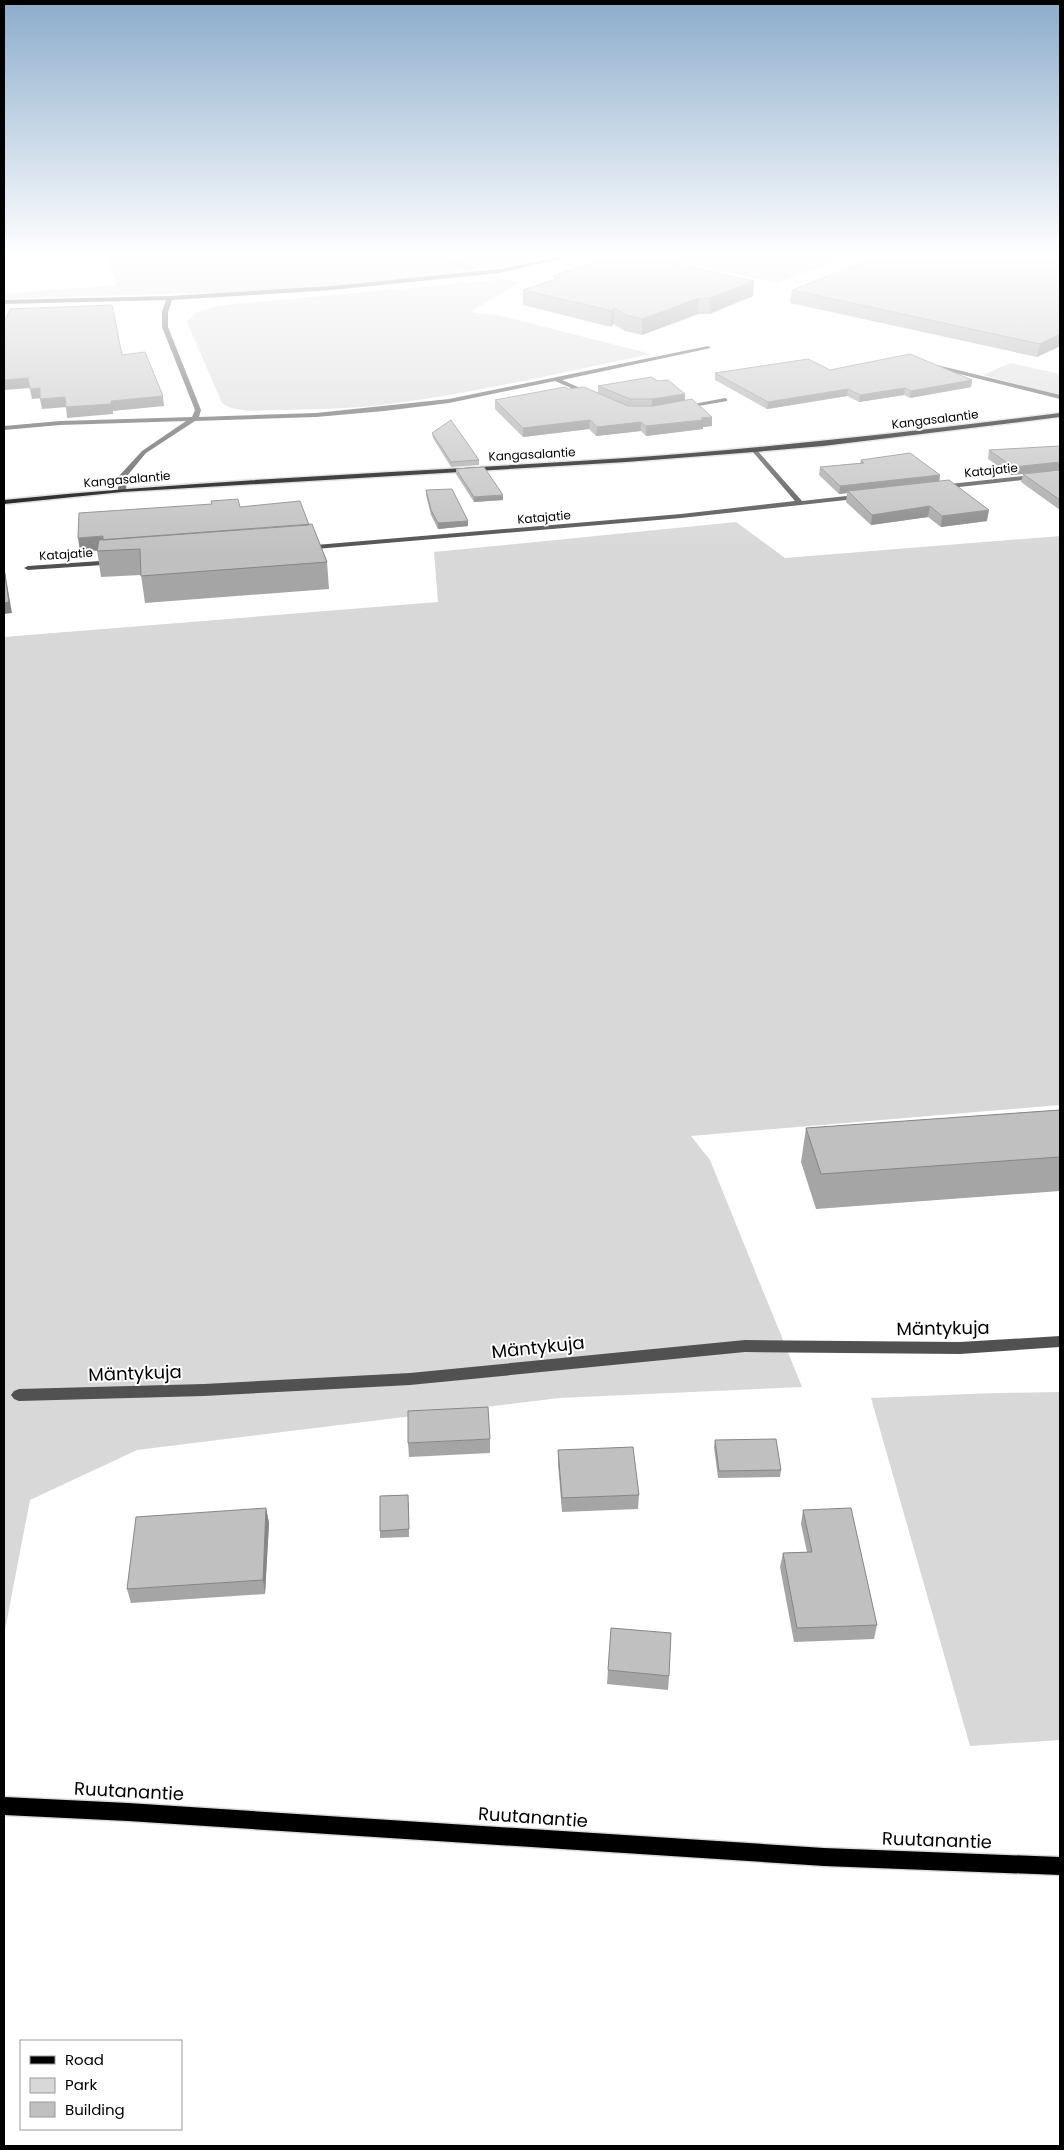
<svg xmlns="http://www.w3.org/2000/svg" width="1064" height="2150" font-family="Poppins,sans-serif">
	<style>
		.green { fill: #d8d8d8 }
		.lines { fill: none; stroke-linecap: round; stroke-linejoin: round }
		.stream { stroke: #9f9f9f; stroke-width: 5 }
		.major-casing { stroke: #dbdbdb; stroke-width: 3 }
		.minor { fill: #515151; fill-rule: evenodd }
		.major { fill: #000; fill-rule: evenodd }
		.wall { fill: #a5a5a5 }
		.shaded-wall { fill: #868686 }
		.building { fill: #c0c0c0; stroke: #868686 }
		.labels { text-anchor: middle; dominant-baseline: central; stroke-width: 4; stroke-linejoin: round; paint-order: stroke }
		.far-street-label { font-size: 12px; fill: #000; stroke: #fff }
		.near-street-label { font-size: 18px; fill: #000; stroke: #fff }
	</style>
	<rect width="100%" height="100%" fill="#fff"/>
	<!-- green -->
	<path class="green" d="M 106,254 L 560,254 C 379,297 189,291 4,299 L 4,294 L 116,285 Z
		M 642,254 L 857,254 L 777,283 Z
		M 507,279 L 520,282 L 470,312 L 502,316 L 651,354 C 562,372 473,394 383,405 C 349,409 314,409 281,410 C 262,410 237,414 222,403 L 187,322 C 198,306 217,307 235,304 Z
		M 1010,363 L 1060,374 L 1060,396 L 983,375 Z
		M 736,522 L 785,558 L 1060,536 L 1060,1105 L 691,1136 L 710,1160 L 802,1387 L 559,1398 L 137,1450 L 30,1500 L 4,1635 L 4,637 L 438,602 L 434,552 Z
		M 1060,1392 L 1060,1740 L 970,1746 L 871,1398 L 995,1393 Z"/>
	<g class="lines">
		<!-- stream -->
		<path class="stream" d="M 426,254 L 470,268"/>
		<!-- major casing -->
		<g class="major-casing">
			<path id="major" d="M 1060,413 L 1060,417 L 823,446 L 754,452 L 626,462 L 122,492 L 4,504 L 4,500 C 211,479 418,472 626,458 C 771,448 915,431 1060,413 Z
				M 4,1797 L 128,1803 L 824,1848 L 1060,1857 L 1060,1875 L 824,1866 L 128,1821 L 4,1815 Z"/>
		</g>
		<!-- minor -->
		<path class="minor" d="M 573,254 L 582,254 L 499,273 L 332,290 L 172,300 L 168,312 L 168,327 L 201,410 L 199,417 L 316,413 L 449,399 L 708,346 L 711,348 L 562,380 L 594,394 L 595,395 L 592,397 L 555,381 L 449,403 L 384,411 L 316,417 L 195,421 L 146,453 L 127,476 L 126,490 L 122,492 L 118,490 L 119,476 L 142,451 L 186,421 L 60,425 L 4,430 L 4,426 L 60,421 L 192,417 L 195,410 L 162,327 L 162,312 L 166,300 L 4,304 L 4,300 L 170,296 L 332,286 L 499,269 Z
			M 937,365 L 1060,395 L 1060,399 L 935,368 L 934,367 Z
			M 725,398 L 727,399 L 727,401 L 681,409 L 678,407 Z
			M 752,449 L 756,449 L 802,501 L 864,494 L 868,496 L 864,498 L 681,518 L 304,550 L 300,548 L 304,546 L 681,514 L 795,501 L 752,451 Z
			M 1060,472 L 1060,476 L 941,489 L 937,487 L 941,485 Z
			M 115,560 L 118,560 L 118,564 L 28,570 L 24,568 L 28,566 Z
			M 1060,1336 L 1060,1347 L 960,1354 L 745,1352 L 410,1385 L 204,1396 L 19,1401 L 14,1399 L 11,1395 L 14,1391 L 19,1389 L 204,1384 L 410,1373 L 745,1340 L 960,1342 Z"/>
		<!-- major -->
		<use href="#major" class="major"/>
	</g>
	<!-- wall -->
	<path class="wall" d="M 1060,254 L 1060,346 L 1037,357 L 790,303 L 792,290 Z
		M 612,261 L 754,281 L 753,296 L 709,314 L 698,314 L 642,335 L 625,331 L 613,324 L 611,327 L 523,305 L 523,290 L 553,280 L 553,276 Z
		M 830,370 L 972,380 L 971,387 L 910,398 L 904,395 L 859,402 L 847,396 L 767,409 L 715,380 L 715,373 Z
		M 598,386 L 685,401 L 712,417 L 712,426 L 703,427 L 703,429 L 646,436 L 641,431 L 596,436 L 589,429 L 523,437 L 495,409 L 495,400 L 568,389 L 598,393 Z
		M 432,433 L 479,460 L 479,465 L 451,467 L 433,438 Z
		M 1060,446 L 1060,510 L 1021,482 L 1023,474 L 1011,475 L 988,459 L 989,450 Z
		M 861,460 L 940,475 L 939,481 L 987,521 L 941,527 L 928,517 L 871,525 L 846,502 L 847,493 L 839,494 L 819,475 L 820,467 L 860,463 Z
		M 456,469 L 503,500 L 474,502 L 456,474 Z
		M 426,490 L 468,521 L 468,526 L 438,529 L 431,515 L 426,495 Z
		M 240,507 L 309,525 L 327,562 L 329,589 L 145,603 L 141,575 L 101,577 L 97,550 L 80,552 Z
		M 1060,1110 L 1060,1191 L 816,1209 L 801,1162 L 806,1128 Z
		M 490,1439 L 490,1453 L 409,1457 L 408,1443 Z
		M 715,1440 L 781,1470 L 780,1477 L 718,1478 L 714,1447 Z
		M 558,1450 L 639,1495 L 638,1509 L 562,1512 L 558,1464 Z
		M 409,1502 L 409,1537 L 380,1538 L 380,1531 Z
		M 266,1508 L 269,1523 L 265,1594 L 131,1603 L 127,1589 Z
		M 803,1510 L 877,1625 L 874,1639 L 794,1642 L 780,1567 L 783,1553 L 807,1552 L 801,1524 Z
		M 608,1670 L 669,1676 L 668,1690 L 607,1684 Z"/>
	<!-- shaded-wall -->
	<path class="shaded-wall" d="M 754,281 L 753,296 L 709,314 L 710,298 Z
		M 699,298 L 698,314 L 642,335 L 642,319 Z
		M 614,308 L 613,324 L 611,327 L 612,311 Z
		M 1060,334 L 1060,346 L 1037,357 L 1040,344 Z
		M 28,378 L 30,388 L 4,390 L 4,380 Z
		M 972,380 L 971,387 L 910,398 L 911,391 Z
		M 40,388 L 42,398 L 32,399 L 30,389 Z
		M 905,388 L 904,395 L 859,402 L 860,395 Z
		M 848,389 L 847,396 L 767,409 L 768,402 Z
		M 685,394 L 685,402 L 652,407 L 652,399 Z
		M 163,396 L 164,406 L 113,411 L 113,414 L 67,418 L 66,407 L 111,401 Z
		M 65,397 L 67,407 L 42,409 L 40,399 Z
		M 712,417 L 712,426 L 703,427 L 703,429 L 646,436 L 646,426 Z
		M 590,420 L 589,429 L 523,437 L 523,428 Z
		M 641,422 L 641,431 L 596,436 L 597,427 Z
		M 1060,462 L 1060,471 L 1011,475 L 1013,467 Z
		M 940,475 L 939,483 L 848,491 L 847,493 L 839,494 L 840,486 Z
		M 503,495 L 503,500 L 474,502 L 474,497 Z
		M 930,506 L 928,517 L 871,525 L 872,515 Z
		M 989,510 L 987,521 L 941,527 L 942,516 Z
		M 468,521 L 468,526 L 438,529 L 438,523 Z
		M 103,536 L 103,550 L 80,552 L 78,538 Z
		M 4,567 L 12,613 L 4,614 Z
		M 266,1508 L 269,1523 L 265,1594 L 263,1580 Z"/>
	<!-- building -->
	<path class="building" d="M 633,254 L 754,281 L 710,298 L 699,298 L 642,319 L 626,315 L 614,308 L 612,311 L 523,290 L 560,278 L 553,276 L 605,259 L 612,261 Z
		M 885,254 L 1060,254 L 1060,334 L 1040,344 L 792,290 Z
		M 112,305 L 122,355 L 145,352 L 163,396 L 111,401 L 111,404 L 66,407 L 65,397 L 40,399 L 40,388 L 30,389 L 28,378 L 4,380 L 4,324 L 10,309 Z
		M 910,354 L 972,380 L 911,391 L 905,388 L 860,395 L 848,389 L 768,402 L 715,373 L 808,359 L 830,370 Z
		M 651,377 L 658,381 L 668,380 L 685,394 L 652,399 L 630,399 L 598,386 Z
		M 565,387 L 568,389 L 584,387 L 628,406 L 653,406 L 692,399 L 712,417 L 701,418 L 703,420 L 646,426 L 641,422 L 597,427 L 590,420 L 523,428 L 495,400 Z
		M 451,420 L 479,460 L 451,462 L 432,433 Z
		M 1060,446 L 1060,462 L 1013,467 L 989,450 Z
		M 910,453 L 940,475 L 840,486 L 820,467 L 864,463 L 861,460 Z
		M 484,467 L 503,495 L 474,497 L 456,469 Z
		M 1060,470 L 1060,500 L 1023,474 Z
		M 949,480 L 989,510 L 942,516 L 930,506 L 872,515 L 848,491 Z
		M 452,489 L 468,521 L 438,523 L 431,510 L 426,490 Z
		M 238,499 L 240,507 L 300,501 L 309,525 L 103,540 L 103,536 L 78,538 L 79,513 L 212,504 L 211,501 Z
		M 312,524 L 327,562 L 141,576 L 140,549 L 97,551 L 99,540 Z
		M 4,568 L 9,602 L 4,603 Z
		M 1060,1110 L 1060,1157 L 821,1174 L 806,1128 Z
		M 488,1407 L 490,1439 L 408,1443 L 408,1411 Z
		M 776,1439 L 781,1470 L 719,1471 L 715,1440 Z
		M 633,1447 L 639,1495 L 562,1498 L 558,1450 Z
		M 408,1495 L 409,1529 L 380,1531 L 380,1496 Z
		M 266,1508 L 263,1580 L 127,1589 L 136,1517 Z
		M 851,1508 L 877,1625 L 797,1628 L 783,1553 L 812,1552 L 803,1510 Z
		M 611,1628 L 671,1633 L 669,1676 L 608,1670 Z"/>
	<!-- sky -->
	<linearGradient id="sky" x2="0" y2="1"><stop stop-color="#8baccb"/><stop offset="0.46" stop-color="#fff"/><stop offset="1" stop-color="#fff" stop-opacity="0"/></linearGradient>
	<rect width="1064" height="555" fill="url(#sky)"/>
	<g class="labels">
		<!-- far-street labels -->
		<g class="far-street-label">
			<text transform="translate(935 419) rotate(-7)">Kangasalantie</text>
			<text transform="translate(532 454) rotate(-3)">Kangasalantie</text>
			<text transform="translate(991 470) rotate(-6)">Katajatie</text>
			<text transform="translate(127 479) rotate(-5)">Kangasalantie</text>
			<text transform="translate(544 517) rotate(-5)">Katajatie</text>
			<text transform="translate(66 554) rotate(-4)">Katajatie</text>
		</g>
		<!-- near-street labels -->
		<g class="near-street-label">
			<text transform="translate(943 1328) rotate(-1)">Mäntykuja</text>
			<text transform="translate(538 1347) rotate(-6)">Mäntykuja</text>
			<text transform="translate(135 1373) rotate(-2)">Mäntykuja</text>
			<text transform="translate(129 1791) rotate(3)">Ruutanantie</text>
			<text transform="translate(533 1817) rotate(4)">Ruutanantie</text>
			<text transform="translate(937 1840) rotate(2)">Ruutanantie</text>
		</g>
	</g>
	<!-- border -->
	<rect width="1064" height="2150" fill="none" stroke="#000000" stroke-width="10"/>
	<!-- legend -->
	<rect x="20" y="2040" width="162" height="90" fill="#ffffff" stroke="#999999"/>
	<rect x="30" y="2056" width="25" height="8" fill="#000000" stroke="#999999"/>
	<text x="65" y="2065" font-size="15" fill="#000000">Road</text>
	<rect x="30" y="2078" width="25" height="15" fill="#d8d8d8" stroke="#999999"/>
	<text x="65" y="2090" font-size="15" fill="#000000">Park</text>
	<rect x="30" y="2102" width="25" height="15" fill="#c0c0c0" stroke="#999999"/>
	<text x="65" y="2115" font-size="15" fill="#000000">Building</text>
</svg>
